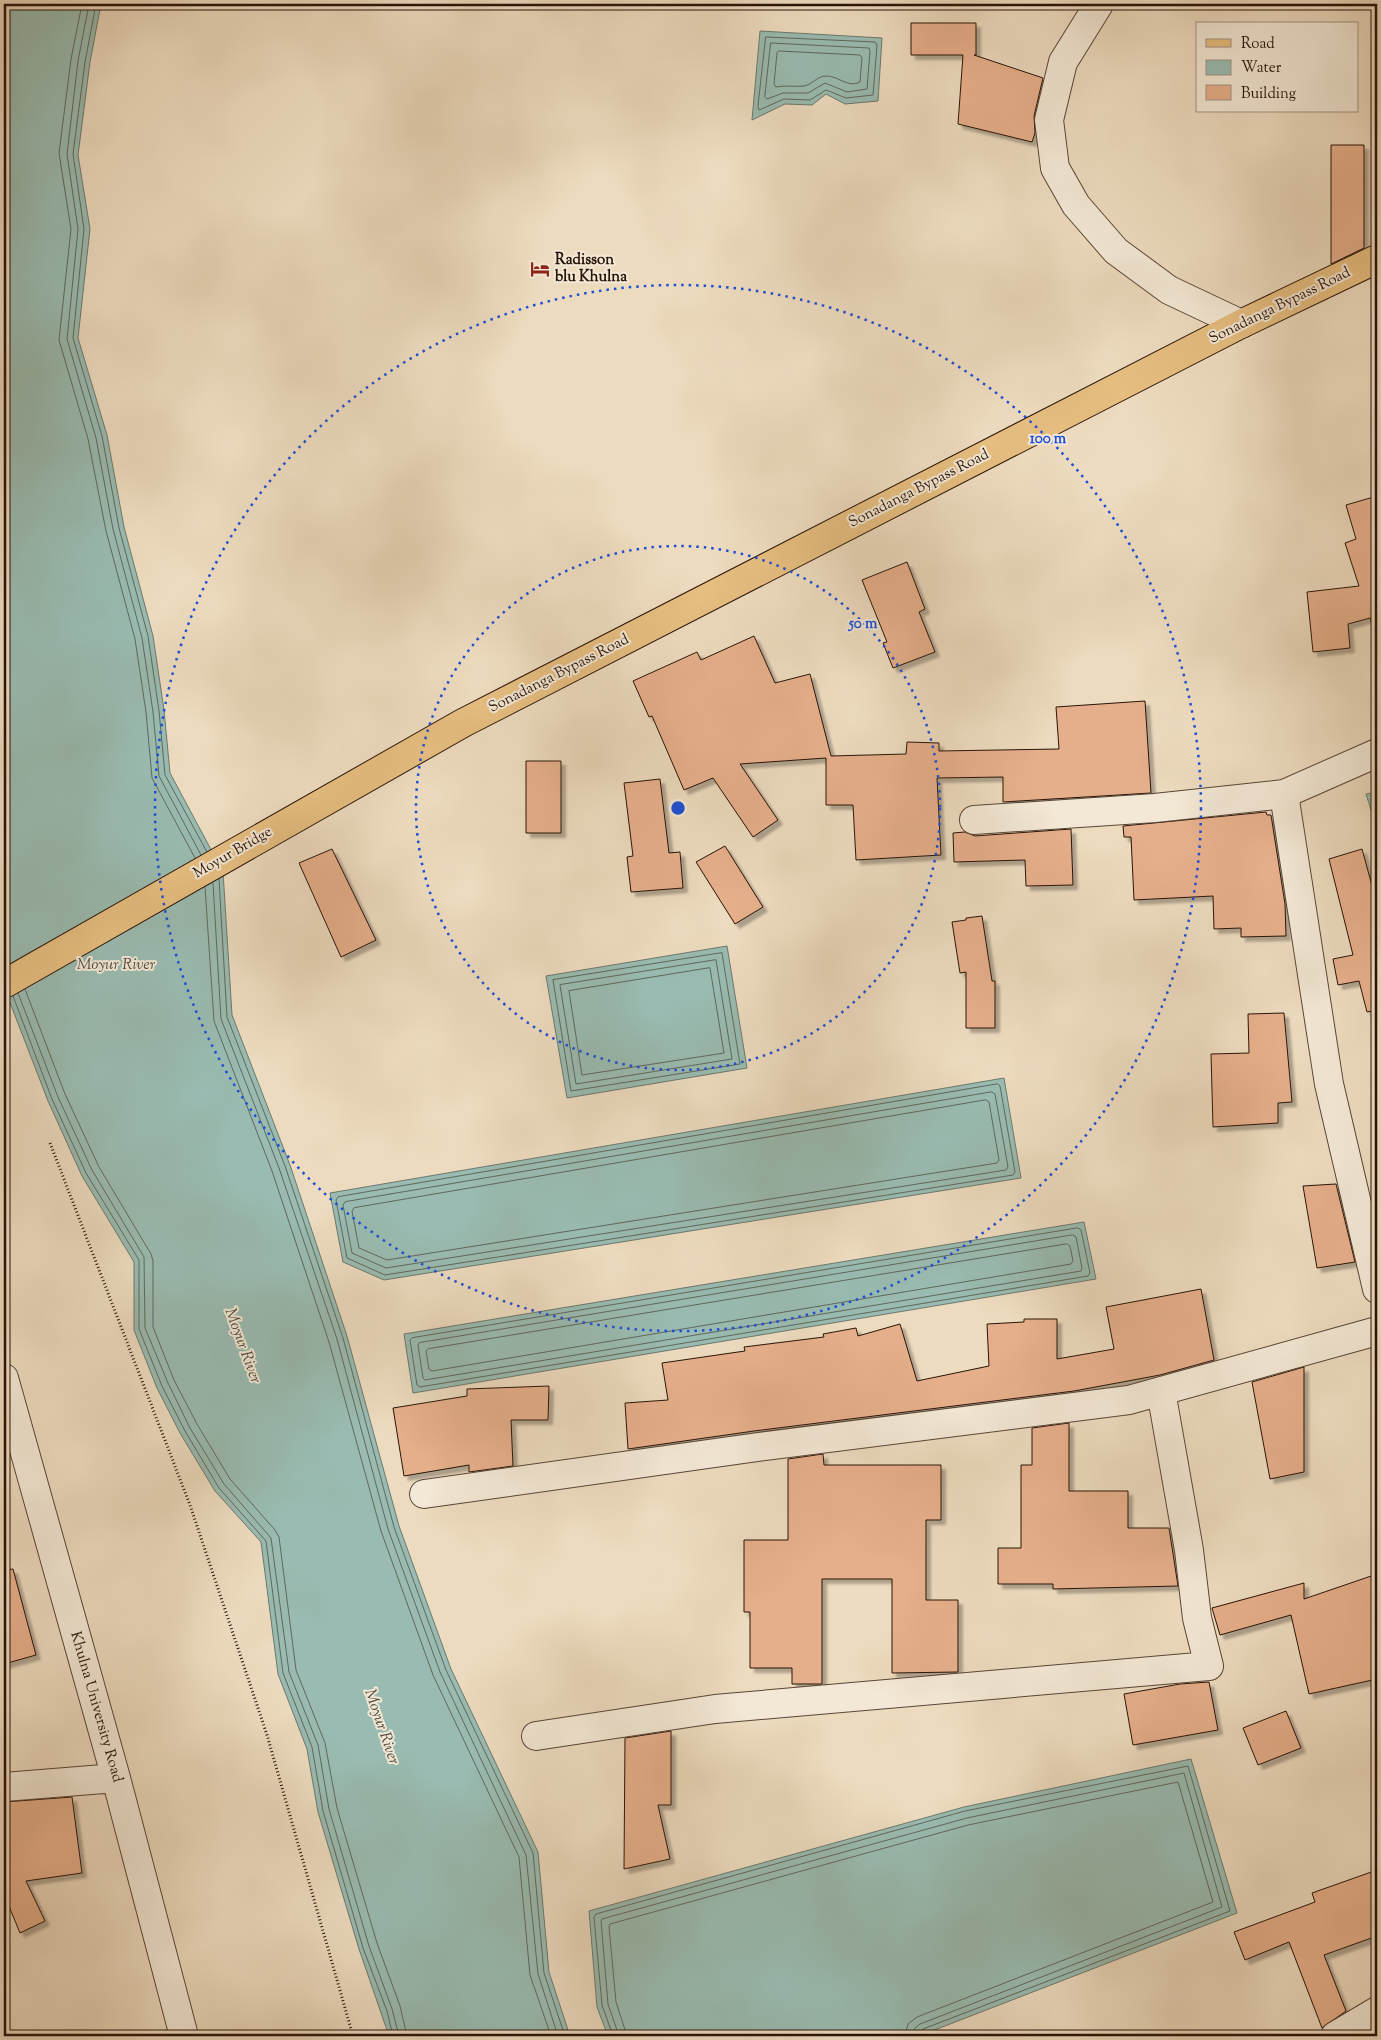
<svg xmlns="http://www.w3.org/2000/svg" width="1381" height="2040" font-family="'Sorts Mill Goudy',serif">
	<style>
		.water { fill: #99bbb1; stroke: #6c786d }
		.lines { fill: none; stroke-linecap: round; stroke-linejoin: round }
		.shore { stroke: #60675c; stroke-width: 1 }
		.building { fill: #e6af8b; stroke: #281308; filter: url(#shadow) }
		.street-casing { stroke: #594536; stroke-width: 30 }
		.primary-casing { stroke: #281308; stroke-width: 30 }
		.path { stroke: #281308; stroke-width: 3; stroke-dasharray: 1 2.5; stroke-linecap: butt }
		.street { stroke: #f3e8d5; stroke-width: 28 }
		.primary { stroke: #e6be80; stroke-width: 28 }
		.ring { fill: none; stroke: #1d4ed8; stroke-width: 2.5; stroke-dasharray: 2.5 5 }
		.labels { text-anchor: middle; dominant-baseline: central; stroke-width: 4; stroke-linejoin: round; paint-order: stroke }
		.poi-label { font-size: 15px; font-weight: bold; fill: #281308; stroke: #f3e8d5; text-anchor: start }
		.street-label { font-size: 15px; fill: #281308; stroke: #f3e8d5 }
		.water-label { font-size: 16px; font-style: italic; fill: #504e43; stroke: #f3e8d5 }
		.centre { fill: #1d4ed8; stroke: #f3e8d5; stroke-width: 2.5 }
		.ring-label { font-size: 15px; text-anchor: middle; font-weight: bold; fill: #1d4ed8; stroke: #f3e8d5; stroke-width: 4; stroke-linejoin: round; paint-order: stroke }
	</style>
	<defs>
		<filter id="shadow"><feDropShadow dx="4.5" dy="4.5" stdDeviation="1" flood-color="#0004"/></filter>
	</defs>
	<rect width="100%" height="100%" fill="#eddbbf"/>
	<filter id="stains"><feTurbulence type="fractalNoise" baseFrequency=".004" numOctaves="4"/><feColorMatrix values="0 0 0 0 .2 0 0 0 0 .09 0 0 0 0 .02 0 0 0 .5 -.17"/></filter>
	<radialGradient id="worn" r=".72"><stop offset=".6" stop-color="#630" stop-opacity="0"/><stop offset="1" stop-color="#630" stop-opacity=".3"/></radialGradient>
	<!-- water -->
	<path class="water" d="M 4,4 L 101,4 L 90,62 L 78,155 L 90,229 L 78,338 L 107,435 L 124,527 L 153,636 L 164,710 L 170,773 L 223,872 L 232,1015 L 290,1165 L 347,1336 L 399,1526 L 451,1669 L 538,1852 L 549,1972 L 570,2036 L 389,2036 L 359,1949 L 318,1812 L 307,1749 L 278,1674 L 261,1542 L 215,1491 L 180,1433 L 157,1388 L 134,1330 L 134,1262 L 82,1176 L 48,1101 L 4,987 Z
		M 760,31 L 882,38 L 878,101 L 845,104 L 826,94 L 812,105 L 785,104 L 752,120 Z
		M 1377,792 L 1377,829 L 1366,794 Z
		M 727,946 L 747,1068 L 567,1098 L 546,976 Z
		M 1004,1078 L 1021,1178 L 384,1280 L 343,1262 L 330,1193 Z
		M 1084,1222 L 1096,1279 L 413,1393 L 404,1334 Z
		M 1191,1759 L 1237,1913 L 919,2036 L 608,2036 L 597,2007 L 589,1911 L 964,1807 Z"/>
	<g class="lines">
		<!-- shore -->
		<path class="shore" d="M 82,4 L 71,59 L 59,153 L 71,229 L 59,340 L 88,439 L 106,531 L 135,639 L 146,712 L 152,778 L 195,858
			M 89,4 L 78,61 L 67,154 L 78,229 L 67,339 L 96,438 L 113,529 L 142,638 L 153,712 L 159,776 L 201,855
			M 96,4 L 85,62 L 73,154 L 84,229 L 73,338 L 102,436 L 119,528 L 148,636 L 159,711 L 165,775 L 207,852
			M 766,37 L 875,42 L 877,45 L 873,95 L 846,98 L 826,90 L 810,100 L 784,99 L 759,110 L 758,107 Z
			M 771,43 L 869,48 L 870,51 L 867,89 L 847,92 L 825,83 L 808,93 L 783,93 L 767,99 L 765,97 Z
			M 779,51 L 860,55 L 862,58 L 860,82 C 847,88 839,76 826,76 C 817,76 812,85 804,86 C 795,87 785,85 776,87 L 774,84 L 777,53 Z
			M 219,879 L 227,1017 L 285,1166 L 343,1338 L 394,1527 L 446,1670 L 533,1853 L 544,1973 L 565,2036
			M 213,883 L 221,1019 L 279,1168 L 337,1339 L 388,1529 L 440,1672 L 526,1855 L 538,1974 L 558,2036
			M 205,887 L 214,1021 L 272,1171 L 329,1342 L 381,1531 L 433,1675 L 519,1857 L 530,1975 L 551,2036
			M 722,953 L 740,1064 L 571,1091 L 553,980 Z
			M 716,960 L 732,1059 L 576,1084 L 560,985 Z
			M 710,968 L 724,1053 L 582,1075 L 569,991 Z
			M 25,989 L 65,1094 L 99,1167 L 151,1254 L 153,1261 L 153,1327 L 174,1380 L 197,1424 L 230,1479 L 275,1530 L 279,1537 L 296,1670 L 325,1743 L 337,1808 L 377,1943 L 400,2006 L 407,2036
			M 18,993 L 58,1097 L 92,1170 L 144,1257 L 145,1328 L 168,1383 L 190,1428 L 224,1484 L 271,1538 L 289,1672 L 318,1745 L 329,1809 L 369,1946 L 392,2009 L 399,2036
			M 13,996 L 52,1099 L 86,1173 L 139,1260 L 139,1329 L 162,1386 L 185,1431 L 219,1488 L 266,1541 L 283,1673 L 312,1747 L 323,1811 L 363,1948 L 387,2011 L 393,2036
			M 998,1084 L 1000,1086 L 1015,1172 L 1013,1175 L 385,1275 L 347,1258 L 336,1200 L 338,1197 Z
			M 992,1092 L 995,1094 L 1008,1167 L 1006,1170 L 386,1268 L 352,1253 L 343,1205 L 345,1202 Z
			M 986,1100 L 989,1102 L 999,1160 L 997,1163 L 387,1260 L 359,1248 L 352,1211 L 354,1208 Z
			M 1078,1228 L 1081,1230 L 1090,1273 L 1088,1276 L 420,1387 L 417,1385 L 410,1340 L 412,1338 Z
			M 1073,1235 L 1076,1237 L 1082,1268 L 1081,1271 L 425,1380 L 423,1378 L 418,1345 L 419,1343 Z
			M 1067,1244 L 1070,1246 L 1073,1261 L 1071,1264 L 432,1371 L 429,1369 L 426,1351 L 428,1349 Z
			M 613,2036 L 602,2005 L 594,1917 L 596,1914 L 965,1811 L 1188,1766 L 1230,1911 L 923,2029 L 920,2032 L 919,2036
			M 619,2036 L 608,2004 L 601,1921 L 602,1919 L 967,1818 L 1184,1773 L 1222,1907 L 920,2024 L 915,2028 L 913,2036
			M 627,2036 L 616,2002 L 609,1927 L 610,1924 L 968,1825 L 1178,1782 L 1213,1902 L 917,2017 L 908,2024 L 905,2036"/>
	</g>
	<!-- building -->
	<path class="building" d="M 911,23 L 976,23 L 976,55 L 974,55 L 1043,78 L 1034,116 L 1035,133 L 1032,142 L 958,124 L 963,55 L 911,55 Z
		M 1331,145 L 1364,145 L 1364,248 L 1331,264 Z
		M 1377,496 L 1377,624 L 1372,624 L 1370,618 L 1348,624 L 1350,648 L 1313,652 L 1307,592 L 1359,586 L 1345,543 L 1356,539 L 1346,505 Z
		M 907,562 L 925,609 L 919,612 L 935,652 L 893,668 L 883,643 L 887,642 L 862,580 Z
		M 754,636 L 775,683 L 810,674 L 831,756 L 906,754 L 907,742 L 939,743 L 939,751 L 1059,749 L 1056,707 L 1145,701 L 1151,793 L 1003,802 L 1003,777 L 937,778 L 941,855 L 856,860 L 853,805 L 826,805 L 826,758 L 740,764 L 778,820 L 753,837 L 713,778 L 684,790 L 652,716 L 649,717 L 633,681 L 697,652 L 701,660 Z
		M 526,761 L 561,761 L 561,833 L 526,833 Z
		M 660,779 L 669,853 L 680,852 L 683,888 L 631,892 L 627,857 L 633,856 L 624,783 Z
		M 1266,812 L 1267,815 L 1271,815 L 1285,904 L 1286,936 L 1241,937 L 1241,928 L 1214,929 L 1213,896 L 1134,900 L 1131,837 L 1124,837 L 1123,826 Z
		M 1071,829 L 1073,885 L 1026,886 L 1025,860 L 954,862 L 953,833 L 965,832 L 975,836 Z
		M 725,846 L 763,907 L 735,924 L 696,862 Z
		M 332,849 L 376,940 L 341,957 L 299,863 Z
		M 1362,849 L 1377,904 L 1377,1010 L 1367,1012 L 1359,981 L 1338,985 L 1333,959 L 1353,955 L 1329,859 Z
		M 982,916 L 992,981 L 995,981 L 995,1028 L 966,1028 L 966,972 L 960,973 L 952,922 L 966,920 L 966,918 Z
		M 1284,1013 L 1292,1102 L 1278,1103 L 1278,1123 L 1213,1127 L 1211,1054 L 1249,1053 L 1248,1014 Z
		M 1336,1184 L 1355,1262 L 1317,1268 L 1303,1186 Z
		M 1201,1289 L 1214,1360 L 1160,1375 L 1074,1391 L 754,1431 L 628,1449 L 625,1403 L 668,1400 L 662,1363 L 745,1351 L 744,1347 L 824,1337 L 823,1334 L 856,1328 L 858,1336 L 900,1324 L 917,1381 L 989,1366 L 987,1324 L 1024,1322 L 1024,1319 L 1057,1319 L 1057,1359 L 1114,1349 L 1106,1307 Z
		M 1304,1367 L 1304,1472 L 1270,1479 L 1252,1382 Z
		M 549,1386 L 548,1420 L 511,1420 L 513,1466 L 469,1472 L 469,1465 L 404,1476 L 393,1408 L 467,1396 L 467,1389 Z
		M 1069,1423 L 1069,1491 L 1128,1491 L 1128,1528 L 1169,1528 L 1178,1586 L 1053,1589 L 1053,1584 L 998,1584 L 998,1548 L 1021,1548 L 1021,1465 L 1032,1465 L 1032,1428 Z
		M 823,1454 L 824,1465 L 941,1465 L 941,1520 L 926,1520 L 926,1600 L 958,1600 L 958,1672 L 892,1673 L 892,1579 L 822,1579 L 822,1684 L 792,1684 L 792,1668 L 750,1668 L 750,1612 L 744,1612 L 744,1540 L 788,1540 L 788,1459 Z
		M 13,1569 L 36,1655 L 4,1664 L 4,1570 Z
		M 1377,1574 L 1377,1679 L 1309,1694 L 1291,1615 L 1220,1635 L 1212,1608 L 1304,1583 L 1304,1599 Z
		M 1209,1682 L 1218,1730 L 1133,1745 L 1124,1694 L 1180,1684 Z
		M 1286,1711 L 1301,1748 L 1258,1765 L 1243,1728 Z
		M 671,1731 L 671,1805 L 658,1805 L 670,1859 L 624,1869 L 625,1738 Z
		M 72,1797 L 82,1873 L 26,1881 L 45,1921 L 20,1933 L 4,1894 L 4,1802 Z
		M 1377,1870 L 1377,1936 L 1324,1955 L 1346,2011 L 1322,2028 L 1289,1942 L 1245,1960 L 1234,1932 L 1315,1902 L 1312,1893 Z"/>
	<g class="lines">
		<!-- street casing -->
		<g class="street-casing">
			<path id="street" d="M 1099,4 L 1063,62 L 1049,120 L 1055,168 L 1076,205 L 1116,251 L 1169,290 L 1241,324
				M 1284,794 L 1329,1084 L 1377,1289
				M 974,820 L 1155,808 L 1284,794 L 1377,753
				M 4,1378 L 116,1778 L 184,2036
				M 424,1494 L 758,1447 L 1129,1400 L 1377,1331
				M 536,1736 L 715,1709 L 1209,1666 L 1197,1618 L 1189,1550 L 1161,1391
				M 4,1787 L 116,1778
				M 1335,2036 L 1377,2011"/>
		</g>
		<!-- primary casing -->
		<g class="primary-casing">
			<path id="primary" d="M 4,984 L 463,723 L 1241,324 L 1377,259"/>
		</g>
		<!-- path -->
		<path class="path" d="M 50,1143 L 190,1505 L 267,1735 L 353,2036"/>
		<!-- street -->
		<use href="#street" class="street"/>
		<!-- primary -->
		<use href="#primary" class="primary"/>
	</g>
	<!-- distance rings -->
	<g class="ring">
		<circle cx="678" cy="808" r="262"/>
		<circle cx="678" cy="808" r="523"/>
	</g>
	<!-- icons -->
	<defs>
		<g id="hotel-bare" transform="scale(1.5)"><path d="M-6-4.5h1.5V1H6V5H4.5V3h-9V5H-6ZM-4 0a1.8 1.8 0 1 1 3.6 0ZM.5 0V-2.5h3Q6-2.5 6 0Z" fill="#8f2418" stroke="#f3e8d5" stroke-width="2.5" paint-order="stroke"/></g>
	</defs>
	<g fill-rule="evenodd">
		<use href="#hotel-bare" x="540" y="269"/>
	</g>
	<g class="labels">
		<!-- poi labels -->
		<g class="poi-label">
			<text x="555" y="260">Radisson<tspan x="555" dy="17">blu Khulna</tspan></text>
		</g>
		<!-- street labels -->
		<g class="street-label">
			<text transform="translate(1280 306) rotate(-26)">Sonadanga Bypass Road</text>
			<text transform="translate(919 489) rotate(-27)">Sonadanga Bypass Road</text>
			<text transform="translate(559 674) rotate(-27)">Sonadanga Bypass Road</text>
			<text transform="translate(233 853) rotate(-30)">Moyur Bridge</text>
			<text transform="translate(96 1707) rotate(74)">Khulna University Road</text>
		</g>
		<!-- water labels -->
		<g class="water-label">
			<text x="116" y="965">Moyur River</text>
			<text transform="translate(242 1346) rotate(70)">Moyur River</text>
			<text transform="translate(381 1727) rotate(71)">Moyur River</text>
		</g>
	</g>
	<circle cx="678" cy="808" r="8" class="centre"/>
	<g class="ring-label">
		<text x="1048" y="443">100 m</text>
		<text x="863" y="628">50 m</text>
	</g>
	<!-- margin -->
	<rect width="1381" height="2040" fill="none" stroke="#eddbbf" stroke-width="20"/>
	<rect x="5" y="5" width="1371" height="2030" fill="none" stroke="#281308" stroke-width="2.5"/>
	<rect x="10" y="10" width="1361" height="2020" fill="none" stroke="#281308"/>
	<!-- legend -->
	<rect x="1196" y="22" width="162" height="90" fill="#f3e8d5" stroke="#a29383"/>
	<rect x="1206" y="39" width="25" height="8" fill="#e6be80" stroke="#a29383"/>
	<text x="1241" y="48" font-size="15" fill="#281308">Road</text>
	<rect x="1206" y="60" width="25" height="15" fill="#99bbb1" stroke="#a29383"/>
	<text x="1241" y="72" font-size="15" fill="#281308">Water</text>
	<rect x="1206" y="85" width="25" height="15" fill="#e6af8b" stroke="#a29383"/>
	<text x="1241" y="98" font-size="15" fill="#281308">Building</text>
	<rect width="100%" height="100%" filter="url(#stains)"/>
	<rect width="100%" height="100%" fill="url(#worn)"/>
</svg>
